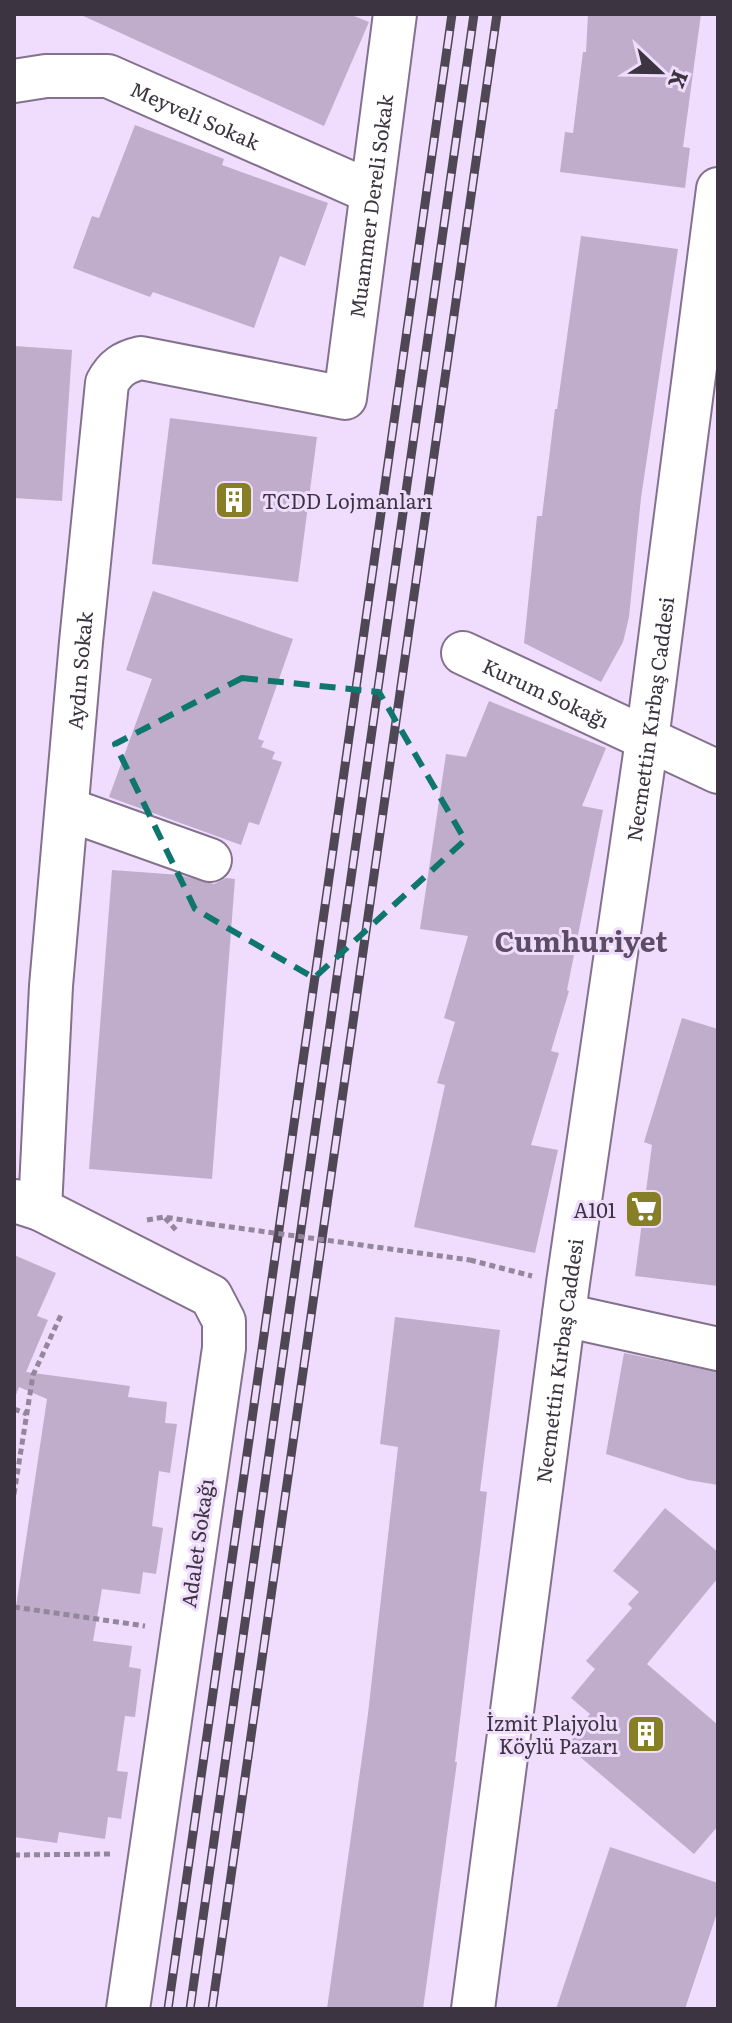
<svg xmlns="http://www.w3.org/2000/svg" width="732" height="2023" font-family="Literata,serif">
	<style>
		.building { fill: #c0adcb }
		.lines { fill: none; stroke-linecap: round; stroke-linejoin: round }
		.minor-casing { stroke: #83718d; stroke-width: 46 }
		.path { stroke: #94869c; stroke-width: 5; stroke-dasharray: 6 4; stroke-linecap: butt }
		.minor { stroke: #fff; stroke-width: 42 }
		.rail-casing { stroke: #504755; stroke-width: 9 }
		.rail { stroke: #f0dcfc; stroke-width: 6; stroke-dasharray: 18; stroke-linecap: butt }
		.path-bridge { stroke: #94869c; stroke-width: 5; stroke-dasharray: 6 4; stroke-linecap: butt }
		.marked { fill: none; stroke: #0f766e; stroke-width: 6; stroke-dasharray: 16 10; stroke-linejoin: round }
		.labels { text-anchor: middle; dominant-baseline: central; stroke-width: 6; stroke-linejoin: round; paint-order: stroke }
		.street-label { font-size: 20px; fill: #3c3440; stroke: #f0dcfc }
		.poi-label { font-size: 20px; fill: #3c3440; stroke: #f0dcfc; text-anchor: end }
		.district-label { font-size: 28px; font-weight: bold; fill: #5d4c67; stroke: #f0dcfc }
	</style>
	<rect width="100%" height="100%" fill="#f0dcfc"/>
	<!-- building -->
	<path class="building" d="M 79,14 L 349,14 L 369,22 L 324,126 Z
		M 588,14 L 701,14 L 683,147 L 690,148 L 685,188 L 560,172 L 565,132 L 573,133 L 583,52 L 586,52 Z
		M 135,125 L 224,159 L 222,165 L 328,203 L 305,266 L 280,256 L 254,328 L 153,292 L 150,297 L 73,268 L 92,216 L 99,218 Z
		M 581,236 L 678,249 L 641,498 L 629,617 L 623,642 L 601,682 L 524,643 L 537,516 L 542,516 L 555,409 L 557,409 Z
		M 14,346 L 72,350 L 62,501 L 14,498 Z
		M 170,418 L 317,437 L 298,582 L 152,564 Z
		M 153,591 L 293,639 L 258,739 L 264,741 L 261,747 L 275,752 L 272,759 L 282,762 L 259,825 L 249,822 L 241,845 L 109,797 L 152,679 L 126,670 Z
		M 489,701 L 606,748 L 582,806 L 603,810 L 567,990 L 569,991 L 551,1051 L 559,1053 L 531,1145 L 558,1150 L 535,1253 L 414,1227 L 445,1085 L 437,1083 L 455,1022 L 444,1018 L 468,936 L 420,929 L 446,754 L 466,757 Z
		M 112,870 L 180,875 L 214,884 L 226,878 L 235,879 L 212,1179 L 89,1169 Z
		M 682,1018 L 718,1029 L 718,1286 L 635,1276 L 652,1145 L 644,1142 Z
		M 14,1255 L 56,1273 L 37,1316 L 48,1320 L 26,1372 L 130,1386 L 128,1397 L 167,1402 L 165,1423 L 177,1424 L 170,1473 L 159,1471 L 152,1526 L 163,1528 L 156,1574 L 143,1572 L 140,1594 L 102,1589 L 93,1641 L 132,1646 L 129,1667 L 141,1669 L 135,1717 L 125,1716 L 117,1771 L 128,1772 L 121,1819 L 108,1817 L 105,1839 L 59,1832 L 57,1843 L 14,1837 L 14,1620 L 47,1399 L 19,1387 L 14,1400 Z
		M 395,1317 L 500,1330 L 480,1491 L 487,1492 L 455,1762 L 457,1762 L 423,2009 L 327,2009 L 368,1714 L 398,1447 L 380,1444 Z
		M 624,1353 L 718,1372 L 718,1485 L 688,1480 L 606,1454 Z
		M 665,1508 L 718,1552 L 718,1578 L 647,1664 L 718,1725 L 718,1826 L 694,1854 L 565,1744 L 590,1714 L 571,1698 L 595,1669 L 586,1661 L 632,1608 L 628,1604 L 639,1592 L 613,1571 Z
		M 610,1847 L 718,1883 L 718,1910 L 685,2009 L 556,2009 Z"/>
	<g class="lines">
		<!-- minor casing -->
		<g class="minor-casing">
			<g id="minor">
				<path id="s1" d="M 14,81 L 46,76 L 108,76 L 371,192"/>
				<path id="s2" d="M 463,653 L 718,772"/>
				<path d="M 67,809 L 210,860"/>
				<path d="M 15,1201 L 40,1209 L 211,1296 L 224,1321 L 224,1348 L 128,2009"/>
				<path id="s3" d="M 40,1209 L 51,986 L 81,642 L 107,383 C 115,368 124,362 141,358 L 345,398 L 395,14"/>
				<path d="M 564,1315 L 718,1349"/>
				<path id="s4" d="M 473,2009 L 568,1283 L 647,740 L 718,189"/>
			</g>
		</g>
		<!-- path -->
		<path class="path" d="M 165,1218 L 176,1230
			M 147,1220 L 164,1217 L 209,1224
			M 470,1260 L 532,1276
			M 14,1409 L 27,1414
			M 14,1494 L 33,1375 L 62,1313
			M 14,1607 L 145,1626
			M 14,1855 L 110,1854"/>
		<!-- minor -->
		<use href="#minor" class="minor"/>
		<!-- rail casing -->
		<g class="rail-casing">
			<path id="rail" d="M 168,2009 L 452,14
				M 190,2009 L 474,14
				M 212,2009 L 497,14"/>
		</g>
		<!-- rail -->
		<use href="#rail" class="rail"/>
		<!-- path-bridge -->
		<path class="path-bridge" d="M 209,1224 L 470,1260"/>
	</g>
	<!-- marked area -->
	<path class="marked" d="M 242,678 L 379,692 L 465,840 L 314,978 L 195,909 L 115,744 Z"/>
	<!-- icons -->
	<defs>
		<g id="building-square" transform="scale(2)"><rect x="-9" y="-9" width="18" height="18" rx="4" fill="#867f26" stroke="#f0dcfc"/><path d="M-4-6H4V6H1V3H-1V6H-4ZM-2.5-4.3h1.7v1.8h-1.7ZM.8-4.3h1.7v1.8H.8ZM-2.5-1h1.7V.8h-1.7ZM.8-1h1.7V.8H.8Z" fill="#fff"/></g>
		<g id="supermarket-square" transform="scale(2)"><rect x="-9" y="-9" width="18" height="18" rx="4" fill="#867f26" stroke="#f0dcfc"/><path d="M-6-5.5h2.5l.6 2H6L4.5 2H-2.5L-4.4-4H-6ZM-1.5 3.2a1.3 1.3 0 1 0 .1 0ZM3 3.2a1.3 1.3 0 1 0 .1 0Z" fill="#fff"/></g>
	</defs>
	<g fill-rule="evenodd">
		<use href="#building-square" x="234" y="500"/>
		<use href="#supermarket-square" x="644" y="1209"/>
		<use href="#building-square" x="646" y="1734"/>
	</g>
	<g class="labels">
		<!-- street labels -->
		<g class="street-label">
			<text stroke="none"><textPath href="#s1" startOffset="190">Meyveli Sokak</textPath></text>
			<text stroke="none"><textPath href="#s3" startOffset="1274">Muammer Dereli Sokak</textPath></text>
			<text stroke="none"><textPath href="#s3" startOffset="540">Aydın Sokak</textPath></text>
			<text stroke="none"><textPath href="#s2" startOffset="92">Kurum Sokağı</textPath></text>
			<text stroke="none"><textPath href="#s4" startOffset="1302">Necmettin Kırbaş Caddesi</textPath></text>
			<text stroke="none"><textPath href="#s4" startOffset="654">Necmettin Kırbaş Caddesi</textPath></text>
			<text transform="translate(196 1543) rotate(-82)">Adalet Sokağı</text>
		</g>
		<!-- poi labels -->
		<g class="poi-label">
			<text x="262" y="500" text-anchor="start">TCDD Lojmanları</text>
			<text x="616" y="1209">A101</text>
			<text x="618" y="1722">İzmit Plajyolu<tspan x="618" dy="23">Köylü Pazarı</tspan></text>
		</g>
		<!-- district labels -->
		<g class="district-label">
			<text x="581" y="940">Cumhuriyet</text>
		</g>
	</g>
	<!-- border -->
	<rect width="732" height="2023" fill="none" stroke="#3c3440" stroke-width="32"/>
	<!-- north arrow -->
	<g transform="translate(660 72) rotate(112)" stroke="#f0dcfc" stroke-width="6" paint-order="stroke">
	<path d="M0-6L14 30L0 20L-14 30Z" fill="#3c3440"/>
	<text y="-12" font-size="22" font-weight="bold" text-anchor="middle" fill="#3c3440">K</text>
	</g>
</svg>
